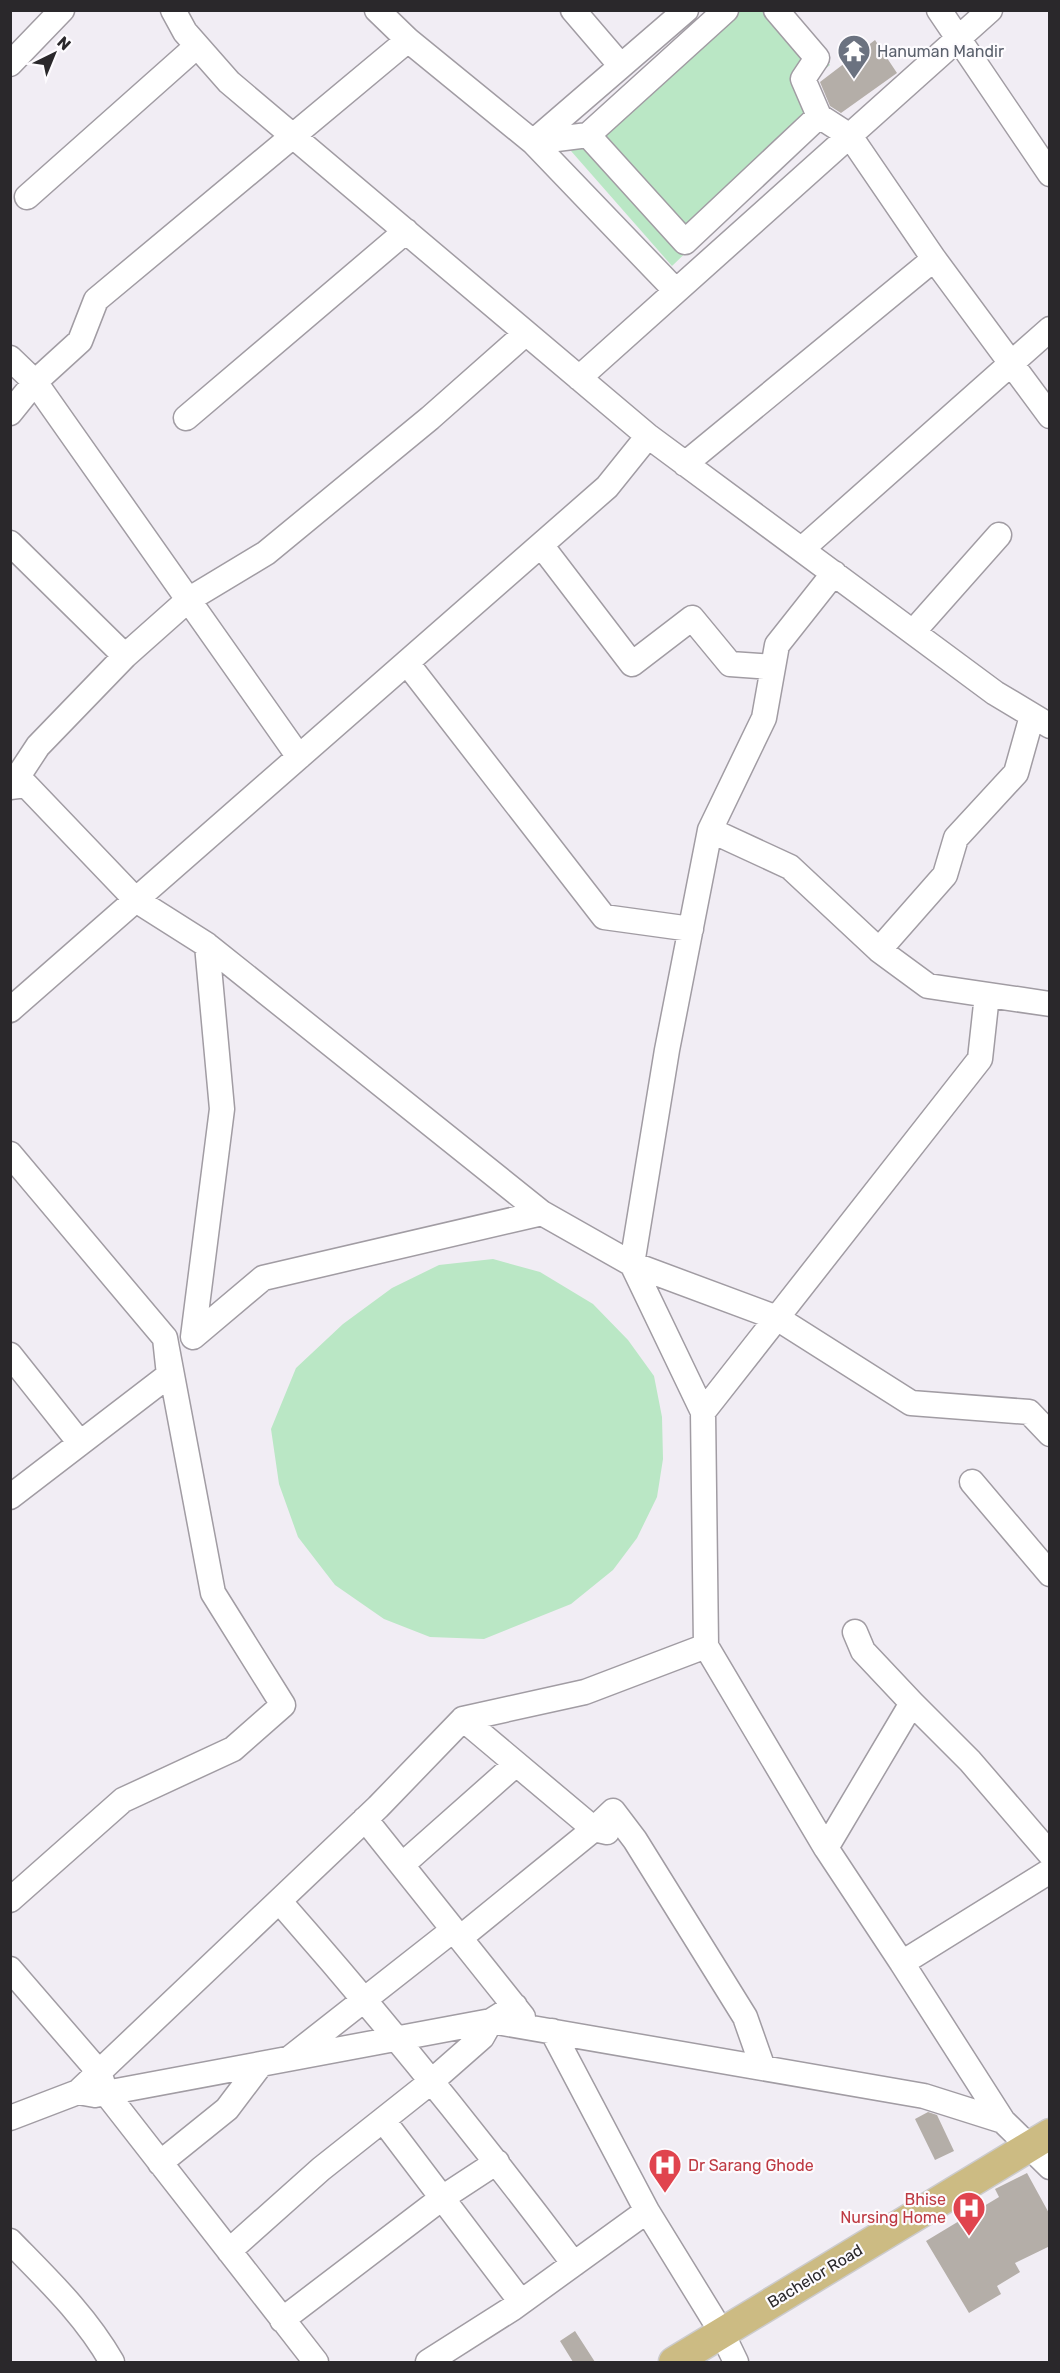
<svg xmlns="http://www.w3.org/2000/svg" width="1060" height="2373" font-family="Rubik,sans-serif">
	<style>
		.green { fill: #bae7c5 }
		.building { fill: #b4aea8 }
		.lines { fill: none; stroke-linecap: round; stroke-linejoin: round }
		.minor-casing { stroke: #a19ca3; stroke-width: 27 }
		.major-casing { stroke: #cccbcc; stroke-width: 33 }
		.minor { stroke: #fff; stroke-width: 24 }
		.major { stroke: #ccbb83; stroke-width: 30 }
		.labels { text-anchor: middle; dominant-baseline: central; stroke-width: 4.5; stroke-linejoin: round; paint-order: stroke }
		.worship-label { font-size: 16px; fill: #5b616d; stroke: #fdfbfe; text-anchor: start }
		.health-label { font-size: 16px; fill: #be3a42; stroke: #fdfbfe; text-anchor: start }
		.street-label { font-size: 16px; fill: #2a282b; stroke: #fdfbfe }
	</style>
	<rect width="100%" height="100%" fill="#f1edf4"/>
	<!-- green -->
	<path class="green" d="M 714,11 L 788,11 L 830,65 L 809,81 L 821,122 L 672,266 L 564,143 Z
		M 493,1259 L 540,1272 L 593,1304 L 628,1340 L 654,1376 L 662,1417 L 663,1459 L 657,1497 L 637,1538 L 613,1570 L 571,1604 L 484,1639 L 430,1637 L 384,1619 L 335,1585 L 298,1537 L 279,1484 L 271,1429 L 296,1368 L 343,1324 L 392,1288 L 439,1265 Z"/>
	<!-- building -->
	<path class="building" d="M 875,40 L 897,73 L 841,113 L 830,106 L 820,82 Z
		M 928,2112 L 937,2115 L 954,2151 L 935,2160 L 915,2119 Z
		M 1027,2173 L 1050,2215 L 1050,2246 L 1015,2263 L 1020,2272 L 997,2286 L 1001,2294 L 969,2313 L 926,2241 L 999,2197 L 995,2189 Z
		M 575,2331 L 595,2362 L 573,2362 L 560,2341 Z"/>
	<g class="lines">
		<!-- minor casing -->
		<g class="minor-casing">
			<path id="minor" d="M 173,10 L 185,32 L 229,82 L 648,436 L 995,693 L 1050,726
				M 377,10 L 408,40 L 533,142 L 588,135
				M 573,10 L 621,66
				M 726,10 L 588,135 L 685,242 L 819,116
				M 776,10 L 817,58 L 803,79 L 819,116 L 850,136 L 934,259 L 1050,416
				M 939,10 L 1050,174
				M 10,64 L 62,10
				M 27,197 L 197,46
				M 676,291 L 533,142 L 686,10
				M 10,358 L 35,382 L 299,757
				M 579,378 L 990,10
				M 10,413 L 35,382 L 80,341 L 96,300 L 408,40
				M 186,418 L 406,231
				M 685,464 L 934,259
				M 10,543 L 125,656 L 188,600 L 266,553 L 430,418 L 526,333
				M 541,545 L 632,664 L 692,618 L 730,664 L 773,667
				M 802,549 L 1050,329
				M 913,632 L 999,535
				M 407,663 L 604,917 L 691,929
				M 10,787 L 26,785 L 136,900 L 207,945 L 542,1213 L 632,1264 L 777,1318 L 911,1403 L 1029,1412 L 1050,1434
				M 11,787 L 38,746 L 125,656
				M 710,830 L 790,867 L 879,950 L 928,986 L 1050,1004
				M 207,945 L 222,1109 L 193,1337 L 263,1278 L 542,1213
				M 879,950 L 945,875 L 956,838 L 1016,773 L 1032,716
				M 10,1010 L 607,487 L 648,436
				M 10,1154 L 165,1338 L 169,1375 L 10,1497
				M 10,1355 L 80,1443
				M 703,1412 L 632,1264 L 667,1050 L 710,830 L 764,718 L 777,645 L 834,573
				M 972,1482 L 1050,1574
				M 855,1632 L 863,1651 L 912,1703
				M 463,1719 L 585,1692 L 706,1646
				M 365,1819 L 523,2017
				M 826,1848 L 912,1703 L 970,1761 L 1050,1854
				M 402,1865 L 516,1764
				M 10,1900 L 123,1800 L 233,1749 L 283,1705 L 213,1593 L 165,1338
				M 280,1902 C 383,2019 480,2139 574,2264
				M 460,1938 L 594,1829 L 607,1832
				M 902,1963 L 826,1848 L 706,1646 L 703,1412 L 980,1059 L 987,995
				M 10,1969 L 99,2072 L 106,2093 L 316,2362
				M 552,2031 L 647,2211
				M 290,2058 L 453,1930
				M 78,2092 L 95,2095 L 491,2021 L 924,2096 L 1003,2121 L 1050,2167
				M 10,2118 L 78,2092 L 378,1807 L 463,1719 L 594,1829 L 613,1811 L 635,1840 L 745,2017 L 763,2068
				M 383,2120 L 521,2302
				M 1003,2121 L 902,1963 L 1050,1871
				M 160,2163 L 227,2109 L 261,2064
				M 10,2241 C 48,2280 85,2315 112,2362
				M 229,2251 L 321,2169 L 432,2081 L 482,2037 L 491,2021 L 515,2006
				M 282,2320 L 442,2198 L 497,2162
				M 428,2362 L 513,2308 L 647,2211 L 722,2333 L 736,2362"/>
		</g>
		<!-- major casing -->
		<g class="major-casing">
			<path id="major" d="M 674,2362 L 1050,2134"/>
		</g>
		<!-- minor -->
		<use href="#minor" class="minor"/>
		<!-- major -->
		<use href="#major" class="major"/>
	</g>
	<!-- icons -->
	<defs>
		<g id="temple-pin" transform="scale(1.725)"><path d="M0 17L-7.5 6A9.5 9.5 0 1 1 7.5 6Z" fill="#6b7280" stroke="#fdfbfe"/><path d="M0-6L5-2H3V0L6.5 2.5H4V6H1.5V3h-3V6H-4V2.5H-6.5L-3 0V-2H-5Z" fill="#fff"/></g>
		<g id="hospital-pin" transform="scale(1.725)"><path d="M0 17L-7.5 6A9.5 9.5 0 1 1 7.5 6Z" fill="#e0444e" stroke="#fdfbfe"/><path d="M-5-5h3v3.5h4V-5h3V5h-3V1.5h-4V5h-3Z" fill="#fff"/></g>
	</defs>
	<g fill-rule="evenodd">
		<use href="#temple-pin" x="854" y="51"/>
		<use href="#hospital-pin" x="665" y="2165"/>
		<use href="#hospital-pin" x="969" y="2208"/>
	</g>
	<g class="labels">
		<!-- worship labels -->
		<g class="worship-label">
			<text x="877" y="51">Hanuman Mandir</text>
		</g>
		<!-- health labels -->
		<g class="health-label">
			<text x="688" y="2165">Dr Sarang Ghode</text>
			<text x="946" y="2199" text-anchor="end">Bhise<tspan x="946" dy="18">Nursing Home</tspan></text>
		</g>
		<!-- street labels -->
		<g class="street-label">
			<text transform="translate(815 2276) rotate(-31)">Bachelor Road</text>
		</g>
	</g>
	<!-- border -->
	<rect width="1060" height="2373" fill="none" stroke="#2a282b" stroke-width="24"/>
	<!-- north arrow -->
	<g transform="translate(54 54) rotate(43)" stroke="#fdfbfe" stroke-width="4.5" paint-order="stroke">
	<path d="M0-4.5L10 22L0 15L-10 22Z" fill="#2a282b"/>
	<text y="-9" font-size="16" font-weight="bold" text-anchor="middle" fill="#2a282b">N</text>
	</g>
</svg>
